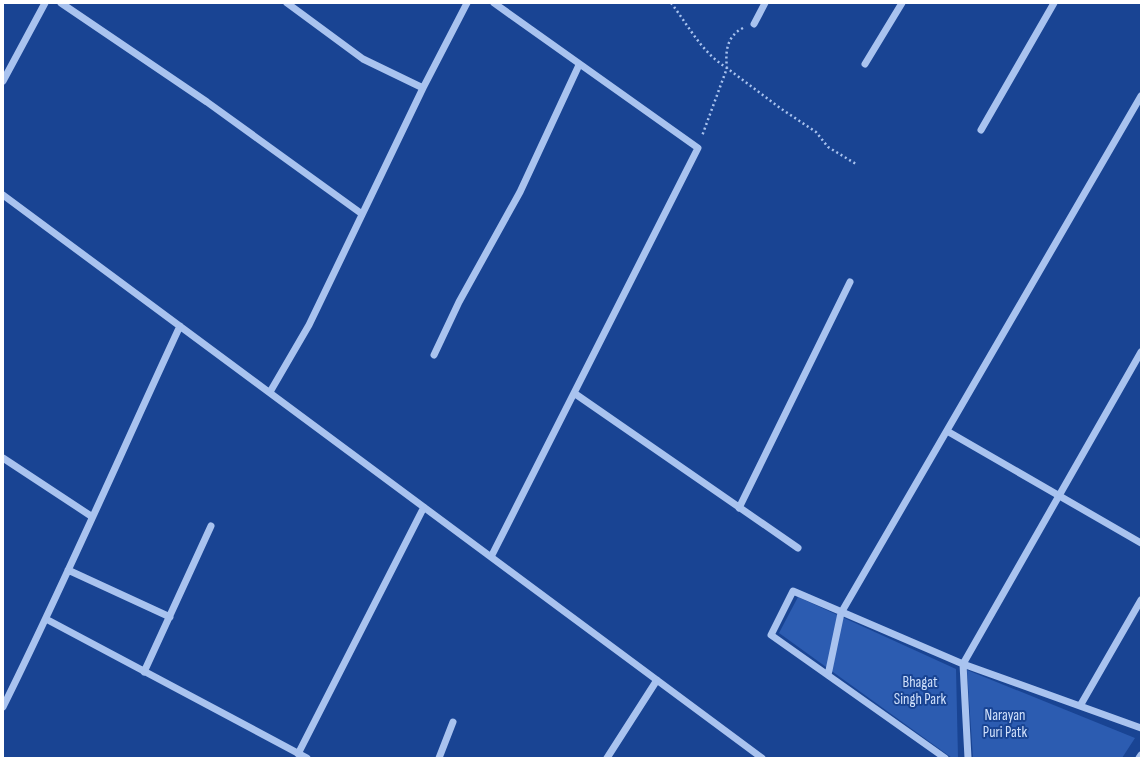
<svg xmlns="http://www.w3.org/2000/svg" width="1144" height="761" font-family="'Sofia Sans Condensed',sans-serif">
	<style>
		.green { fill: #2c5cb1 }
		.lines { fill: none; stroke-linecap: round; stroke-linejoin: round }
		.path { stroke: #a9c3ef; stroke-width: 2.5; stroke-dasharray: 2 3; stroke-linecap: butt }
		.minor { stroke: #a9c3ef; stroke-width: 7 }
		.labels { text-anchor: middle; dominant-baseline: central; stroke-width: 4; stroke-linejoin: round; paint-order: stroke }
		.park-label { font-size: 15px; fill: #d0e0fb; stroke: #194493 }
	</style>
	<rect width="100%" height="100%" fill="#194493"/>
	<!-- green -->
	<path class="green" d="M 798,597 L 956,669 L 958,758 L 952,758 L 779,633 Z
		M 967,670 L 1135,738 L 1122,758 L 973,758 Z"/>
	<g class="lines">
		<!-- path -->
		<path class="path" d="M 671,3 C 689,26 701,52 727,68 L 702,136
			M 743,28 C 727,36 725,51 727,68 L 780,108 L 816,132 L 828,147 L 856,164"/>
		<!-- minor -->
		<path class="minor" d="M 61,3 L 207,102 L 362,214
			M 287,3 L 363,59 L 423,88
			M 754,24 L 765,3
			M 865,64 L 902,3
			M 3,81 L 45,3
			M 981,130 L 1054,3
			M 3,195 L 762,758
			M 434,355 L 459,302 L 520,192 L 579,65
			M 270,392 L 309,325 L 423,88 L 467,3
			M 574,393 L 798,548
			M 947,431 L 1141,543
			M 3,458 L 91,516
			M 739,508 L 850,282
			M 491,557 L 698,148 L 494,3
			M 68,570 L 170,617
			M 46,619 L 307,758
			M 144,672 L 211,526
			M 828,675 L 841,613 L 1141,96
			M 1080,706 L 1141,600
			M 3,707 C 65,582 121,453 180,326
			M 298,754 L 424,507
			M 439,758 L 453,722
			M 607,758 L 657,680
			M 945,758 L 771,635 L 793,591 L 963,664 L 1141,728
			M 968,758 L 963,664 L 1141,352
			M 1139,758 L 1141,755"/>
	</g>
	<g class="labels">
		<!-- park labels -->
		<g class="park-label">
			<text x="920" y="682">Bhagat<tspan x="920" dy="17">Singh Park</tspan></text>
			<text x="1005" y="715">Narayan<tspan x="1005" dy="17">Puri Patk</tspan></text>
		</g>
	</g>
	<!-- border -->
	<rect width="1144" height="761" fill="none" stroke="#ffffff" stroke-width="8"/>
</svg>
